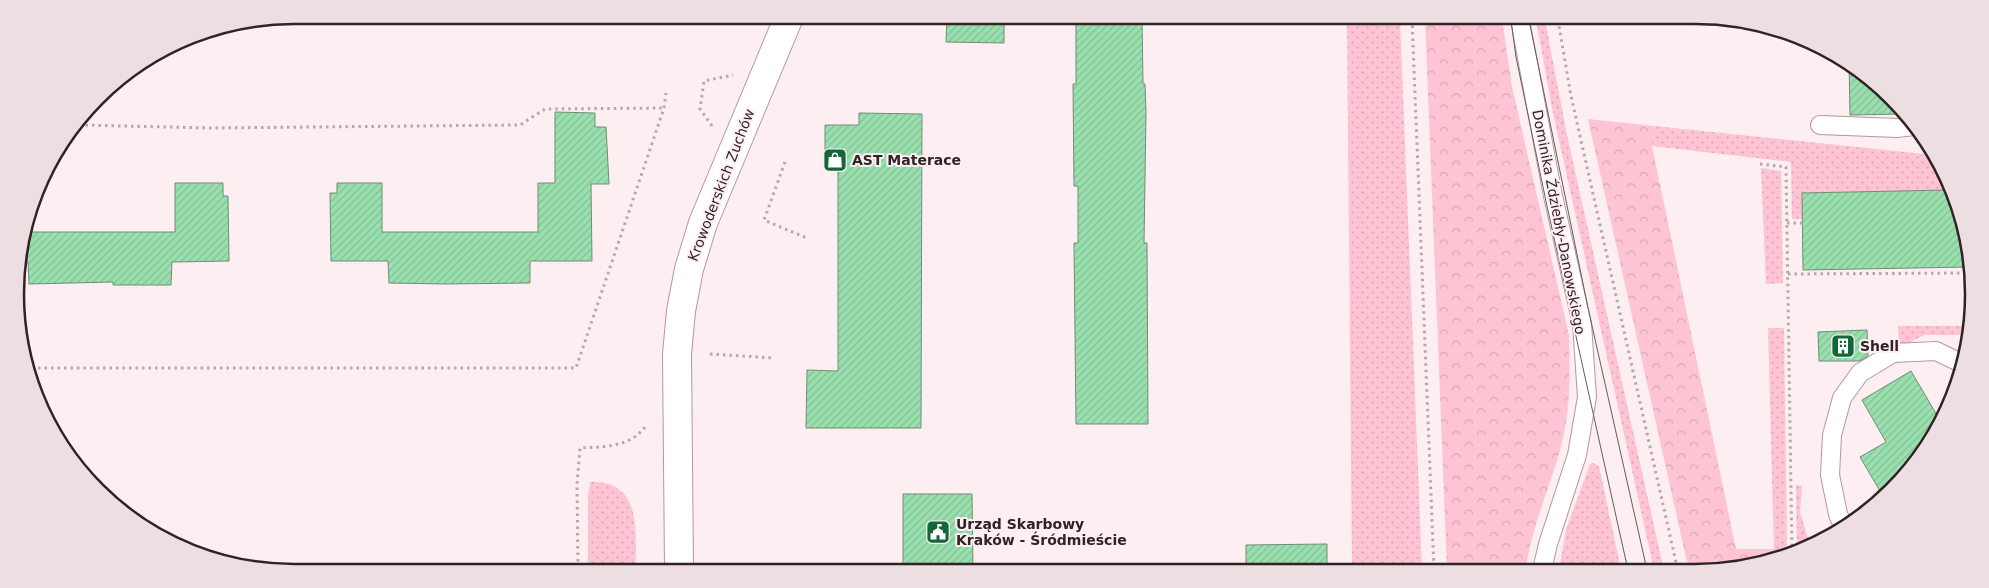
<svg xmlns="http://www.w3.org/2000/svg" width="1989" height="588" font-family="'DejaVu Sans',sans-serif">
	<style>
		.grass { fill: url(#grass-dots) }
		.forest { fill: url(#forest-crowns) }
		.building { fill: url(#building-hatch); stroke: #718c78 }
		.lines { fill: none; stroke-linecap: round; stroke-linejoin: round }
		.service-casing { stroke: #b8959e; stroke-width: 20 }
		.tertiary-casing { stroke: #b8959e; stroke-width: 30 }
		.path { stroke: #b5a7ab; stroke-width: 3; stroke-dasharray: 2.5 4; stroke-linecap: butt }
		.service { stroke: #fff; stroke-width: 18 }
		.tertiary { stroke: #fff; stroke-width: 28 }
		.tram { stroke: #685a5e; stroke-width: 1 }
		.labels { text-anchor: middle; dominant-baseline: central; stroke-width: 4; stroke-linejoin: round; paint-order: stroke }
		.poi-label { font-size: 14px; font-weight: bold; fill: #302326; stroke: #fdeef2; text-anchor: start }
		.street-label { font-size: 14px; fill: #302326; stroke: #fdeef2 }
		.rim { fill: none; stroke: #302326; stroke-width: 2.5 }
	</style>
	<defs>
		<pattern id="grass-dots" width="8" height="8" patternUnits="userSpaceOnUse" patternTransform="scale(1.25)"><rect width="8" height="8" fill="#fec4d3"/><path d="M2 2h.1M6 6h.1" fill="none" stroke="#daa8b5" stroke-width="1.8" stroke-linecap="round"/></pattern>
		<pattern id="forest-crowns" width="20" height="18" patternUnits="userSpaceOnUse" patternTransform="scale(1.25)"><rect width="20" height="18" fill="#fec4d3"/><path d="M2 6a3 3 0 1 1 6 0M12 15a3 3 0 1 1 6 0" fill="none" stroke="#daa8b5"/></pattern>
		<pattern id="building-hatch" width="6" height="6" patternUnits="userSpaceOnUse" patternTransform="scale(1.25)"><rect width="6" height="6" fill="#99e0ae"/><path d="M-1 1l2-2M0 6l6-6M5 7l2-2" fill="none" stroke="#84c096"/></pattern>
	</defs>
	<rect width="100%" height="100%" fill="#fdeef2"/>
	<!-- grass -->
	<path class="grass" d="M 1347,19 L 1400,19 L 1422,570 L 1352,570 Z
		M 1536,20 L 1545,20 L 1567,135 L 1664,571 L 1654,570 L 1553,113 Z
		M 1654,126 L 1934,155 L 1948,190 L 1803,193 L 1803,219 L 1792,219 L 1791,162 L 1652,146 Z
		M 1761,168 L 1781,171 L 1783,283 L 1766,284 Z
		M 1898,326 L 1969,326 L 1969,335 L 1924,335 L 1899,348 Z
		M 1768,328 L 1784,328 L 1787,549 L 1774,549 Z
		M 1593,463 L 1599,466 L 1621,570 L 1559,570 L 1566,530 L 1590,464 Z
		M 590,482 C 643,480 635,532 636,568 L 588,568 L 588,496 Z
		M 1796,485 L 1802,486 L 1800,512 L 1810,546 L 1797,553 Z"/>
	<!-- forest -->
	<path class="forest" d="M 1425,19 L 1502,19 L 1512,87 L 1569,335 C 1570,371 1571,406 1562,442 C 1552,485 1531,525 1526,570 L 1447,570 Z
		M 1588,119 L 1654,126 L 1652,146 L 1736,549 L 1787,549 L 1787,556 L 1731,571 L 1689,571 Z"/>
	<!-- building -->
	<path class="building" d="M 947,17 L 1004,18 L 1004,43 L 946,42 Z
		M 1076,18 L 1142,18 L 1143,84 L 1145,84 L 1146,112 L 1144,243 L 1147,243 L 1148,424 L 1076,424 L 1074,243 L 1078,243 L 1078,186 L 1074,186 L 1073,84 L 1076,84 Z
		M 1849,61 L 1902,114 L 1850,115 Z
		M 555,112 L 595,113 L 595,127 L 606,127 L 609,184 L 591,184 L 592,261 L 530,261 L 530,283 L 445,284 L 389,283 L 388,261 L 331,261 L 330,193 L 337,193 L 337,183 L 382,183 L 382,232 L 538,232 L 538,183 L 555,183 Z
		M 859,113 L 922,114 L 921,428 L 806,428 L 807,370 L 838,371 L 838,156 L 825,157 L 825,125 L 859,125 Z
		M 175,183 L 223,183 L 223,196 L 228,196 L 229,261 L 172,262 L 171,285 L 113,285 L 113,282 L 29,284 L 28,262 L 18,262 L 17,258 L 25,232 L 175,232 Z
		M 1948,190 L 1969,240 L 1969,267 L 1803,270 L 1802,193 Z
		M 1867,330 L 1868,356 L 1860,361 L 1819,361 L 1818,332 Z
		M 1911,371 L 1941,422 L 1937,433 L 1884,498 L 1860,457 L 1886,442 L 1862,400 Z
		M 903,494 L 972,494 L 973,569 L 903,569 Z
		M 1327,544 L 1327,570 L 1246,570 L 1246,545 Z"/>
	<g class="lines">
		<!-- service casing -->
		<g class="service-casing">
			<path id="service" d="M 1520,20 L 1553,196 L 1582,324 L 1587,397 L 1577,455 L 1548,544 L 1542,570
				M 1820,125 L 1897,128 L 1914,126
				M 1843,526 L 1838,514 L 1830,475 L 1832,435 L 1842,398 L 1860,373 L 1893,353 L 1936,351 L 1963,364"/>
		</g>
		<!-- tertiary casing -->
		<g class="tertiary-casing">
			<path id="tertiary" d="M 679,568 L 677,354 L 681,311 L 689,269 L 703,223 L 789,17"/>
		</g>
		<!-- path -->
		<path class="path" d="M 1412,19 L 1434,570
			M 1558,20 L 1571,96 L 1678,571
			M 79,125 L 211,128 L 520,125 L 545,109 L 664,108
			M 712,126 L 700,109 L 704,81 L 733,75
			M 785,162 L 764,220 L 809,239
			M 1760,164 L 1786,167 L 1792,554
			M 1787,223 L 1803,223
			M 1788,274 L 1969,273
			M 710,354 L 774,358
			M 25,368 L 576,368 L 664,108 L 666,93
			M 578,568 L 577,484 L 580,448 C 604,447 633,447 647,424"/>
		<!-- service -->
		<use href="#service" class="service"/>
		<!-- tertiary -->
		<use href="#tertiary" class="tertiary"/>
		<!-- tram -->
		<path class="tram" d="M 1511,20 L 1516,57 L 1547,206 L 1628,570
			M 1529,20 L 1588,308 L 1647,570"/>
	</g>
	<!-- icons -->
	<defs>
		<g id="shop-square" transform="scale(1.25)"><rect x="-9" y="-9" width="18" height="18" rx="4" fill="#136737" stroke="#fdeef2"/><path d="M-5-2.5h2.3a2.7 3.5 0 0 1 5.4 0H5L5.5 6h-11ZM-1.5-2.5h3a1.5 2.3 0 0 0-3 0Z" fill="#fff"/></g>
		<g id="building-square" transform="scale(1.25)"><rect x="-9" y="-9" width="18" height="18" rx="4" fill="#136737" stroke="#fdeef2"/><path d="M-4-6H4V6H1V3H-1V6H-4ZM-2.5-4.3h1.7v1.8h-1.7ZM.8-4.3h1.7v1.8H.8ZM-2.5-1h1.7V.8h-1.7ZM.8-1h1.7V.8H.8Z" fill="#fff"/></g>
		<g id="civic-square" transform="scale(1.25)"><rect x="-9" y="-9" width="18" height="18" rx="4" fill="#136737" stroke="#fdeef2"/><path d="M-.6-6.5H3V-4.5H.6V-3L4-1V1h2V6H-6V1h2V-1L-.6-3ZM-1.2 2.5V6h2.4V2.5Z" fill="#fff"/></g>
	</defs>
	<g fill-rule="evenodd">
		<use href="#shop-square" x="835" y="160"/>
		<use href="#building-square" x="1843" y="346"/>
		<use href="#civic-square" x="938" y="532"/>
	</g>
	<g class="labels">
		<!-- poi labels -->
		<g class="poi-label">
			<text x="852" y="160">AST Materace</text>
			<text x="1860" y="346">Shell</text>
			<text x="956" y="524">Urząd Skarbowy<tspan x="956" dy="16">Kraków - Śródmieście</tspan></text>
		</g>
		<!-- street labels -->
		<g class="street-label">
			<text transform="translate(721 185) rotate(-69)">Krowoderskich Zuchów</text>
			<text transform="translate(1559 222) rotate(79)">Dominika Ździebły-Danowskiego</text>
		</g>
	</g>
	<!-- crop -->
	<path d="M0 0H1989V588H0ZM294 24H1695A270 270 0 0 1 1965 294V294A270 270 0 0 1 1695 564H294A270 270 0 0 1 24 294V294A270 270 0 0 1 294 24Z" fill="#eddee2" fill-rule="evenodd"/>
	<path class="rim" d="M294 24H1695A270 270 0 0 1 1965 294V294A270 270 0 0 1 1695 564H294A270 270 0 0 1 24 294V294A270 270 0 0 1 294 24Z"/>
</svg>
